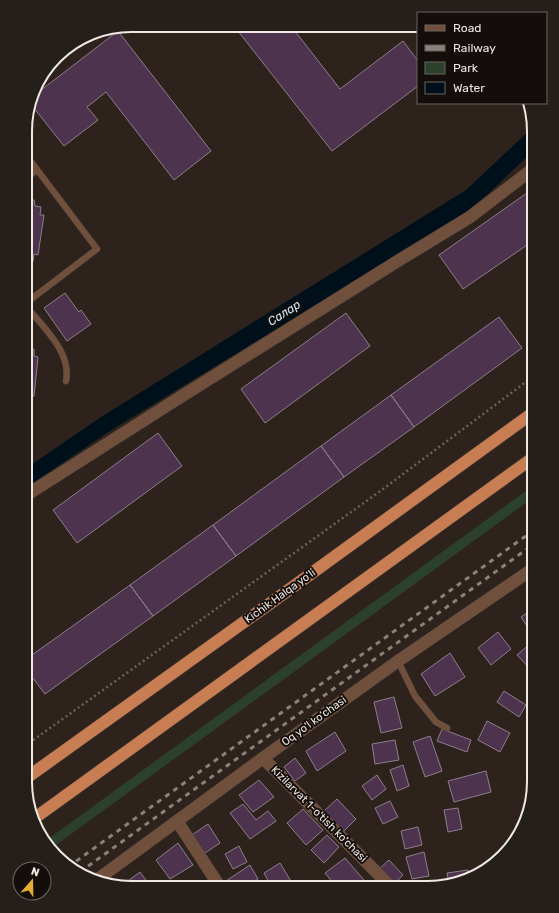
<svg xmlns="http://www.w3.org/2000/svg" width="559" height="913" font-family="Rubik,sans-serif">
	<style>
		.green { fill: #2b412b }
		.water { fill: #00101b }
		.building { fill: #4e334e; stroke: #8a7f8a }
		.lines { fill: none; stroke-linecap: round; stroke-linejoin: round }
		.service-casing { stroke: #493f38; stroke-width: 7 }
		.minor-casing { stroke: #493f38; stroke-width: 13 }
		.tertiary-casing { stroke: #493f38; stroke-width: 13 }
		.trunk-casing { stroke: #493f38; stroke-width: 13 }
		.path { stroke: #6c625b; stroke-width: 2.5; stroke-dasharray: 2 3; stroke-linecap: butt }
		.service { stroke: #704f3d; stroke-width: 6 }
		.minor { stroke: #704f3d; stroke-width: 12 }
		.tertiary { stroke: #704f3d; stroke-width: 12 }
		.trunk { stroke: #c87e52; stroke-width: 12 }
		.rail { stroke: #8b817b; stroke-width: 3; stroke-dasharray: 5 5; stroke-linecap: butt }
		.labels { text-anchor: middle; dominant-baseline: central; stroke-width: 4; stroke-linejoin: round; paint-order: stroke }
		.street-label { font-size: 11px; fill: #f0e8e3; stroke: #130e0b }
		.water-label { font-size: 12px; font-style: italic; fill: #cee8f8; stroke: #130e0b }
		.rim { fill: none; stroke: #f0e8e3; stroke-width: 2 }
	</style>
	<rect width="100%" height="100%" fill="#2e231c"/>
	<!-- green -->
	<path class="green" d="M 534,485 L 534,497 L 52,848 L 47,840 Z"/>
	<!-- water -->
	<path class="water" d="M 533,127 L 534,150 L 489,193 L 465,213 L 113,429 L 25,488 L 25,469 L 101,417 L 466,190 Z"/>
	<!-- building -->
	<path class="building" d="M 234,26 L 291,26 L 340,89 L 403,41 L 418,61 L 418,86 L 332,151 Z
		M 118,31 L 211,151 L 174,180 L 106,92 L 87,107 L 98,120 L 64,146 L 30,103 L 32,97 Z
		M 534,188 L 534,249 L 530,243 L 463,289 L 439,255 Z
		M 26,199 L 34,200 L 35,206 L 41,207 L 40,215 L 44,215 L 38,255 L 34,254 L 33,262 L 26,260 Z
		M 65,293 L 79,312 L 81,310 L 91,324 L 67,341 L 44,308 Z
		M 346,313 L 370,346 L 265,423 L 241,389 Z
		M 499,317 L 522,348 L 414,427 L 391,395 Z
		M 26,342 L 27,348 L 34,349 L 34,356 L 38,357 L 34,396 L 30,396 L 29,404 L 26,403 Z
		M 391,395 L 414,427 L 344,477 L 321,446 Z
		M 158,433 L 182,466 L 77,543 L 53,510 Z
		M 321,446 L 344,477 L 236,556 L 213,525 Z
		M 213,525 L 236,556 L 153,616 L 130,585 Z
		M 130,585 L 153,616 L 45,694 L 25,668 L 25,660 Z
		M 534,608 L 534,637 L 521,617 Z
		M 498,632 L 511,649 L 491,665 L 478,648 Z
		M 531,643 L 534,646 L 534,673 L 517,655 Z
		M 450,653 L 465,677 L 435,696 L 421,674 Z
		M 504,691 L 526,705 L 519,717 L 497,702 Z
		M 394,697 L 402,728 L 381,733 L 374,702 Z
		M 534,718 L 534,732 L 528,728 Z
		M 487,721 L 510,733 L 500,752 L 478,740 Z
		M 442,729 L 471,740 L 467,752 L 437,741 Z
		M 335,732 L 346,751 L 317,771 L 306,751 Z
		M 430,736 L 442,771 L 425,777 L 413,742 Z
		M 395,740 L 399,760 L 375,764 L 372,744 Z
		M 295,758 L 306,773 L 295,781 L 284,767 Z
		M 403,765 L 409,786 L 397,791 L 390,770 Z
		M 486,771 L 491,792 L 454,802 L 448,781 Z
		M 377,775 L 386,789 L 372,800 L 362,786 Z
		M 259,780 L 274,797 L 253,812 L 239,795 Z
		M 337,799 L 356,819 L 342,833 L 323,812 Z
		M 390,801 L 398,817 L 383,824 L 375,808 Z
		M 243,804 L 256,820 L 268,811 L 276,821 L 250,839 L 230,813 Z
		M 458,808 L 462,829 L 448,832 L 444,810 Z
		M 303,809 L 323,830 L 306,845 L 287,823 Z
		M 208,824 L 220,843 L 205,853 L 192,835 Z
		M 418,827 L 422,845 L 405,849 L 401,831 Z
		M 327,835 L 339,847 L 324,863 L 311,850 Z
		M 178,843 L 193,865 L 170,879 L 156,860 Z
		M 239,846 L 247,862 L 233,869 L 225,854 Z
		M 424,852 L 429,876 L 412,879 L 406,857 Z
		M 345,858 L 364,880 L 356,888 L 337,888 L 325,873 Z
		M 389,860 L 403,875 L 394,884 L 379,869 Z
		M 280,863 L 295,888 L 272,888 L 264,873 Z
		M 250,865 L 258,879 L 245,887 L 226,887 L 223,883 Z
		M 468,870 L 468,880 L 449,884 L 447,873 Z
		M 140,872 L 151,887 L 128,887 L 125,883 Z
		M 425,885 L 425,888 L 404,888 L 407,886 Z"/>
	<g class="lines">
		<!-- service casing -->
		<g class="service-casing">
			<path id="service" d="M 26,178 L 37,170
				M 26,303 L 97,249 L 26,155
				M 26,306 C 42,326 72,352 66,381
				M 398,661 L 415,696 L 436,722 L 447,728"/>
		</g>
		<!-- minor casing -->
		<g class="minor-casing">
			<path id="minor" d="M 25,496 L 182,396 L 401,259 L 470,217 L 534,168
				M 263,758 L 392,888
				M 177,821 L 220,887"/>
		</g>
		<!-- tertiary casing -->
		<g class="tertiary-casing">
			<path id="tertiary" d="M 98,879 L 263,758 L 398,661 L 534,568"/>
		</g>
		<!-- trunk casing -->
		<g class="trunk-casing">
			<path id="trunk" d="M 25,779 L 272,602 L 534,412
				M 32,820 L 534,457"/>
		</g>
		<!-- path -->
		<path class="path" d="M 25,746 L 379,492 L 534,376"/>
		<!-- service -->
		<use href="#service" class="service"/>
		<!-- minor -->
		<use href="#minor" class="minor"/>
		<!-- tertiary -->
		<use href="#tertiary" class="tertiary"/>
		<!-- trunk -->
		<use href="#trunk" class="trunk"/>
		<!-- rail -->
		<path class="rail" d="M 68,867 L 534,530
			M 80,872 L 534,544"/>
	</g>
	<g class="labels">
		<!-- street labels -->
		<g class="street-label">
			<text transform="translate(280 596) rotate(-36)">Kichik Halqa yo'li</text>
			<text transform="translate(314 721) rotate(-36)">Oq yo'l ko'chasi</text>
			<text transform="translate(319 814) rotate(45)">Kizilarvat 1-o'tish ko'chasi</text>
		</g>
		<!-- water labels -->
		<g class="water-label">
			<text transform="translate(284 313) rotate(-33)">Салар</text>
		</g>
	</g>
	<!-- crop -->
	<path d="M0 0H559V913H0ZM131 32H428A99 99 0 0 1 527 131V782A99 99 0 0 1 428 881H131A99 99 0 0 1 32 782V131A99 99 0 0 1 131 32Z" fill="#251f1c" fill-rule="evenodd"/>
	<path class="rim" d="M131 32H428A99 99 0 0 1 527 131V782A99 99 0 0 1 428 881H131A99 99 0 0 1 32 782V131A99 99 0 0 1 131 32Z"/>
	<!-- legend -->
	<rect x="417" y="12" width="130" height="92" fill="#130e0b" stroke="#6b6561"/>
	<rect x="425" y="25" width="20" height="6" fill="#704f3d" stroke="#6b6561"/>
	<text x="453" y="32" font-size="12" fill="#f0e8e3">Road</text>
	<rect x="425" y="45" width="20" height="6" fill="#8b817b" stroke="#6b6561"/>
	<text x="453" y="52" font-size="12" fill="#f0e8e3">Railway</text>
	<rect x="425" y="62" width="20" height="12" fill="#2b412b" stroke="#6b6561"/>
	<text x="453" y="72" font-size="12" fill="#f0e8e3">Park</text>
	<rect x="425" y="82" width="20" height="12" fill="#00101b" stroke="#6b6561"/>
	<text x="453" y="92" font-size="12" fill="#f0e8e3">Water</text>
	<!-- north arrow -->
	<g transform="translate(32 881) rotate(20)"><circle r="19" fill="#130e0b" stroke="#6b6561"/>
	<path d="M0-3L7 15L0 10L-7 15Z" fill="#e4ad35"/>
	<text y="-6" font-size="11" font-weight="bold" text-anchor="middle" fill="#f0e8e3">N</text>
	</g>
</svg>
